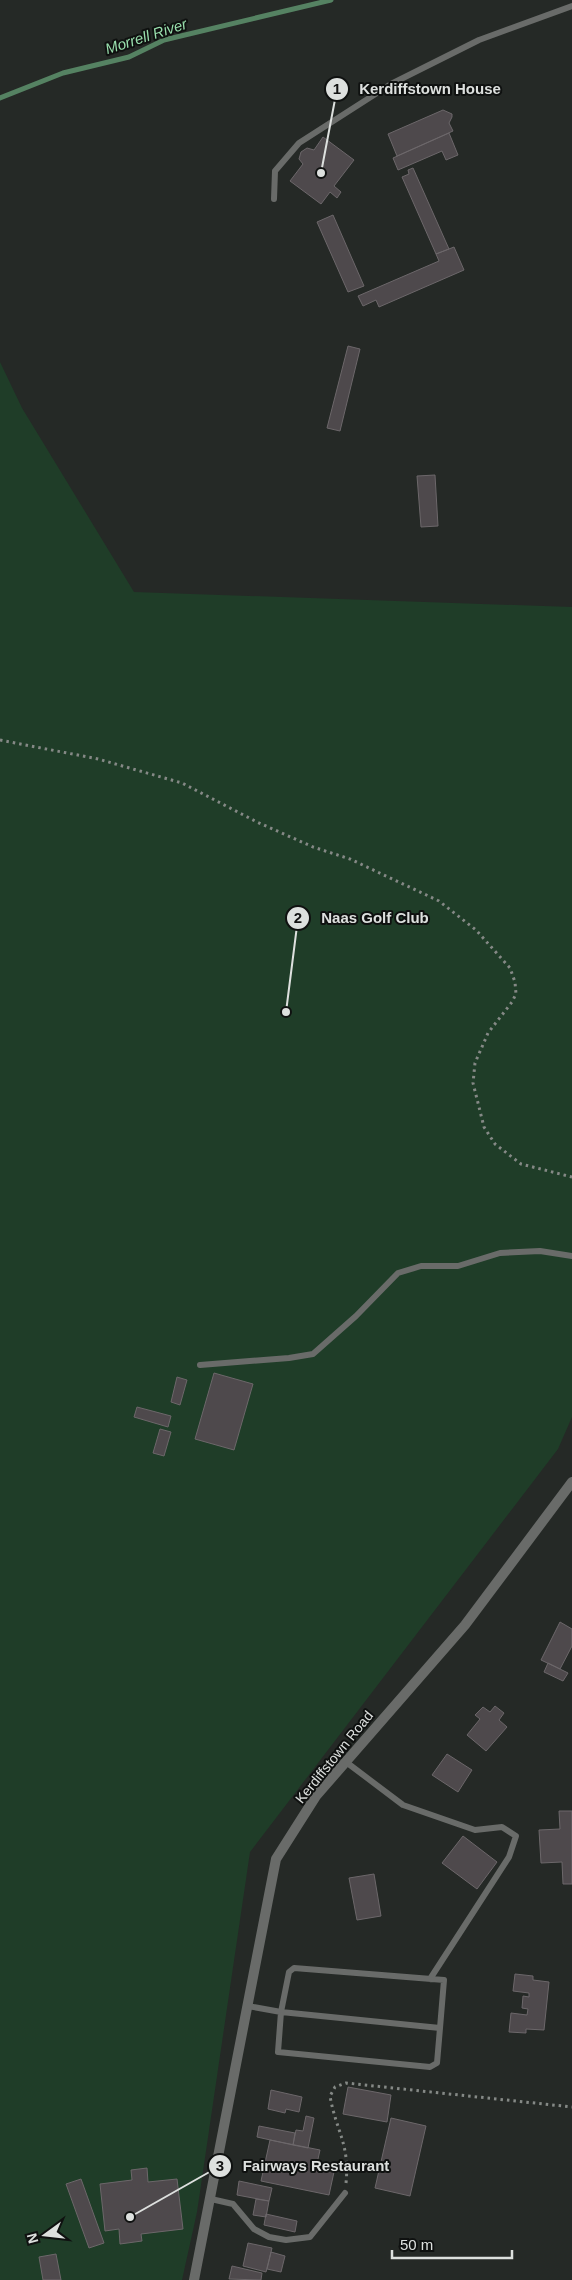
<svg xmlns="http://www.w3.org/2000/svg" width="572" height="2280" font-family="Helvetica,sans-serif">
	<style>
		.green { fill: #1f3d28 }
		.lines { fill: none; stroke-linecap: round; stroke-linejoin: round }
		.stream { stroke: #558262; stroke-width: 5 }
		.building { fill: #4e494c; stroke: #6c676a }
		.path { stroke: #858986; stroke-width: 3; stroke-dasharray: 2.5 4; stroke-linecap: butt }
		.service { stroke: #696b69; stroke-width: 6 }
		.minor { stroke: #696b69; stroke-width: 10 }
		.labels { text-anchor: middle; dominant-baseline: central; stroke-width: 4; stroke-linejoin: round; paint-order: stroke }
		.street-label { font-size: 14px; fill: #dde0de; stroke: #0f1110 }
		.water-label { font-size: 15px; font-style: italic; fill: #98deac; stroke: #0f1110 }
		.leader { fill: none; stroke: #dde0de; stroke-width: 2 }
		.callout-dot { fill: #dde0de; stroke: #0f1110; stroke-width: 2 }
		.mark-label { font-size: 15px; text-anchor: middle; font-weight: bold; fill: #111 }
		.callout-label { font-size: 15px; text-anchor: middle; font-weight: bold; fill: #dde0de; stroke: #0f1110; stroke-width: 4; stroke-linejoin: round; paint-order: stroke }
	</style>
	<rect width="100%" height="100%" fill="#252926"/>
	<!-- green -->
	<path class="green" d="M 0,362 L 22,408 L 134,592 L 572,607 L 572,1417 L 558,1449 L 250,1852 L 197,2212 L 182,2280 L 0,2280 Z"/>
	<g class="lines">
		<!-- stream -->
		<path class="stream" d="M 0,98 L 63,73 L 129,57 L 164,40 L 331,0"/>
	</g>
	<!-- building -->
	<path class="building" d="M 443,110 L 452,114 L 452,117 L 449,123 L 453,131 L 397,156 L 388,134 Z
		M 449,133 L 458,155 L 446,160 L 442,151 L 398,170 L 393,158 Z
		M 323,137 L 354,160 L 334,186 L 341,192 L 337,198 L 330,192 L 321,204 L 290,181 L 303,164 L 299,159 L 301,152 L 307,148 L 314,150 Z
		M 413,168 L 449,249 L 436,254 L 402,177 L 409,174 L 408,170 Z
		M 333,215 L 364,286 L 348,292 L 317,222 Z
		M 454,247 L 464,270 L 379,307 L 376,300 L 363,306 L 358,296 L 439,261 L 436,254 Z
		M 348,346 L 360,349 L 340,431 L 327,428 Z
		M 435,475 L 438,526 L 421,527 L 417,476 Z
		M 214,1373 L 253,1384 L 234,1450 L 195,1439 Z
		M 177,1377 L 187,1380 L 180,1405 L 171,1402 Z
		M 137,1407 L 171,1416 L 168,1427 L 134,1417 Z
		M 160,1429 L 171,1432 L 164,1456 L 153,1453 Z
		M 560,1622 L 572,1629 L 572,1646 L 560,1669 L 541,1660 Z
		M 548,1663 L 568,1673 L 563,1681 L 544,1672 Z
		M 495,1706 L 504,1713 L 499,1720 L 507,1727 L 486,1751 L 467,1735 L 480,1719 L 475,1715 L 483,1707 L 490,1712 Z
		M 447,1754 L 472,1770 L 458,1792 L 432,1775 Z
		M 559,1811 L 572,1811 L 572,1884 L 563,1884 L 562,1862 L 541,1863 L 539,1830 L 560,1829 Z
		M 463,1836 L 497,1862 L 477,1889 L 442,1863 Z
		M 374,1874 L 381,1916 L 357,1920 L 349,1878 Z
		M 515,1974 L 533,1976 L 533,1980 L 549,1982 L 544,2030 L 526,2029 L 526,2033 L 509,2032 L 511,2013 L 527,2015 L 528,2009 L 522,2008 L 523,1996 L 529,1997 L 529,1993 L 513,1991 Z
		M 348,2087 L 391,2095 L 387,2122 L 343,2114 Z
		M 271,2090 L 302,2097 L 299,2112 L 286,2109 L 285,2113 L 268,2109 Z
		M 306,2116 L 314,2118 L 308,2148 L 293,2145 L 296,2130 L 303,2131 Z
		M 391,2118 L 426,2126 L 410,2196 L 375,2188 Z
		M 259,2126 L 295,2133 L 293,2145 L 257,2137 Z
		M 270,2140 L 320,2150 L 316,2168 L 334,2172 L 329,2195 L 261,2181 Z
		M 147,2168 L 148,2182 L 177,2179 L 183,2229 L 141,2234 L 142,2241 L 120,2244 L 119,2229 L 105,2231 L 100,2184 L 132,2180 L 131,2170 Z
		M 81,2179 L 104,2243 L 89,2248 L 66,2184 Z
		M 239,2181 L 272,2188 L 269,2201 L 237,2195 Z
		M 256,2199 L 269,2201 L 266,2217 L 253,2215 Z
		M 266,2214 L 297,2221 L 295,2232 L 264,2225 Z
		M 248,2243 L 272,2248 L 266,2272 L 243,2266 Z
		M 271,2252 L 285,2256 L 281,2272 L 267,2269 Z
		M 56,2254 L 61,2280 L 43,2280 L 39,2257 Z
		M 232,2266 L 262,2273 L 261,2280 L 229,2279 Z"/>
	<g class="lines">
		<!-- path -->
		<path class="path" d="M 0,740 L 98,759 L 182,783 L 257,822 L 313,847 L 350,859 L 439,901 L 476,930 L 510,968 L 515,982 L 516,994 L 512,1002 L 488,1033 L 475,1063 L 473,1083 L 484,1127 L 495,1144 L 521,1164 L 572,1177
			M 346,2183 C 350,2144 336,2131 330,2096 L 335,2087 L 346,2083 L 572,2107"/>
		<!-- service -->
		<path class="service" d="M 274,199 L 275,171 L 299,143 L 391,84 L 479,40 L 572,6
			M 200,1365 L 289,1358 L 313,1354 L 356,1316 L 398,1273 L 421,1266 L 458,1266 L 500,1253 L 540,1251 L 572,1256
			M 346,1762 L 403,1805 L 475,1830 L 502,1827 L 516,1836 L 509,1857 L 430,1979
			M 248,2006 L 281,2012 L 440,2028 L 437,2063 L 430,2067 L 278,2052 L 281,2012 L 289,1972 L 294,1968 L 444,1980 L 440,2028
			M 211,2199 L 233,2204 L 254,2229 L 269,2237 L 286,2240 L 310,2237 L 345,2193"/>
		<!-- minor -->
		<path class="minor" d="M 194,2280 L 276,1859 L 316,1796 L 465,1625 L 572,1482"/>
	</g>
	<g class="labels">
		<!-- street labels -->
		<g class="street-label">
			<text transform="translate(334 1757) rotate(-51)">Kerdiffstown Road</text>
		</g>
		<!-- water labels -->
		<g class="water-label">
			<text transform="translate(146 36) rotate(-18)">Morrell River</text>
		</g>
	</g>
	<!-- callouts -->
	<path class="leader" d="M321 173L337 89M286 1012L298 918M130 2217L220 2166"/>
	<g class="callout-dot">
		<circle cx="321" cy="173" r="5"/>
		<circle cx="286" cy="1012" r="5"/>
		<circle cx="130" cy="2217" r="5"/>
		<circle cx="337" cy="89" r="12"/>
		<circle cx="298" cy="918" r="12"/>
		<circle cx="220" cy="2166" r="12"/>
	</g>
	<g class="mark-label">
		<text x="337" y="94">1</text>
		<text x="298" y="923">2</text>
		<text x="220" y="2171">3</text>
	</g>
	<g class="callout-label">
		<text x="430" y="94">Kerdiffstown House</text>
		<text x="375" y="923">Naas Golf Club</text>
		<text x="316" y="2171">Fairways Restaurant</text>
	</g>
	<!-- north arrow -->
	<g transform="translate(45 2235) rotate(255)" stroke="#0f1110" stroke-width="4" paint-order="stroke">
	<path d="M0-4L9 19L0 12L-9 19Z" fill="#dde0de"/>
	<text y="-8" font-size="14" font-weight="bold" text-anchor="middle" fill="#dde0de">N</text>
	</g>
	<!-- scale -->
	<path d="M392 2250v8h120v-8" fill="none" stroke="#dde0de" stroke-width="2.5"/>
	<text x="400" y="2250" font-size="15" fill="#dde0de" stroke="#0f1110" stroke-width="4" paint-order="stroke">50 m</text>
</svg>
